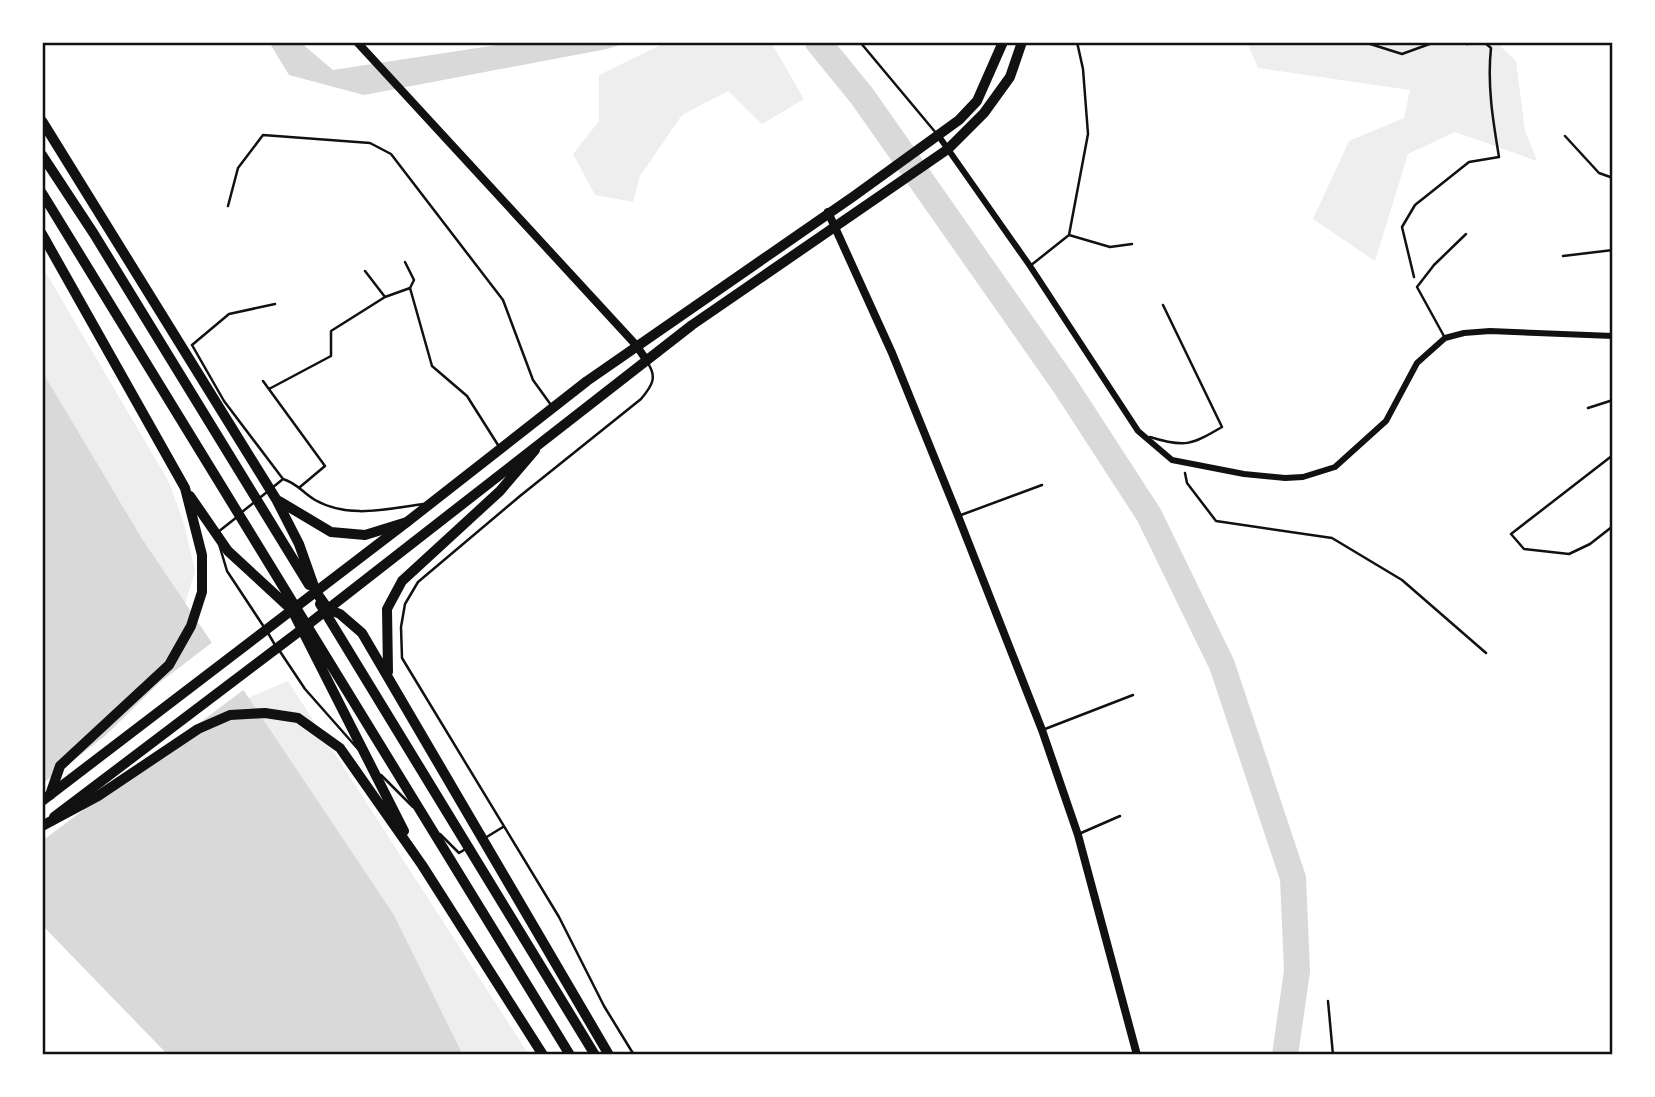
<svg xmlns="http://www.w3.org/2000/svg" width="1655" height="1097" font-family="'Source Serif 4',serif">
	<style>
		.green { fill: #eee }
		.water { fill: #d9d9d9 }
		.pier { fill: #fff }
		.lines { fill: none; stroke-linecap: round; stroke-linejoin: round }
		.river { stroke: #d9d9d9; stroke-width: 26 }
		.path { stroke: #111; stroke-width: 2.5 }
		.service { stroke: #111; stroke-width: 2.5 }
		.minor { stroke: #111; stroke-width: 6 }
		.tertiary { stroke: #111; stroke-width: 8 }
		.primary { stroke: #111; stroke-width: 10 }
		.trunk { stroke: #111; stroke-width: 10 }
		.neatline { fill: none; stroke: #111; stroke-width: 2.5 }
	</style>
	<rect width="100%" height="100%" fill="#fff"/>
	<!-- green -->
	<path class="green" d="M 667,42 L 771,42 L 804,99 L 762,124 L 728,91 L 682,115 L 640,176 L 633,202 L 595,195 L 573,154 L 599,121 L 599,75 Z
		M 1247,42 L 1496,42 L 1516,61 L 1525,131 L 1537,161 L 1455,132 L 1408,154 L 1375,261 L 1313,219 L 1349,141 L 1404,118 L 1410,90 L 1258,68 Z
		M 42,266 L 169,482 L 184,524 L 195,571 L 185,604 L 141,537 L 42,371 Z
		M 288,681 L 529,1055 L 463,1055 L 394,915 L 248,698 Z"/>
	<!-- water -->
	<path class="water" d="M 269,42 L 300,42 L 333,70 L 517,42 L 629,42 L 607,49 L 364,95 L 289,75 Z
		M 42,371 L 141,537 L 394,915 L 463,1055 L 168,1055 L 42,925 Z"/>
	<!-- pier -->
	<path class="pier" d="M 214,641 L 246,688 L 42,841 L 42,784 L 105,736 L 159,683 Z"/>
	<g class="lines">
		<!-- river -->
		<path class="river" d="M 818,42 L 862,96 L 1064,384 L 1149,515 L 1222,665 L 1293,878 L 1297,971 L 1285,1055"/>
		<!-- path -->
		<path class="path" d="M 1364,42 L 1402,54 L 1435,42
			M 1460,42 L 1467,44 L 1472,42
			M 1563,256 L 1613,250
			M 1414,277 L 1402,227 L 1415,205 L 1469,162 L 1499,157 C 1493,121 1487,85 1491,48 L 1484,42
			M 1185,473 L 1187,483 L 1216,521 L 1332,538 L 1402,580 L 1486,653"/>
		<!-- service -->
		<path class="service" d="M 860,42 L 936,133
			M 1565,136 L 1599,173 L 1613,178
			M 228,206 L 238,168 L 263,135 L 370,143 L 391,154 L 503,300 L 533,380 L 551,405
			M 1069,235 L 1110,247 L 1132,244
			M 405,262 L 414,280 L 410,288
			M 1030,266 L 1069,235 L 1088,134 L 1083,69 L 1077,42
			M 365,271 L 385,297 L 410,288 L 432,366 L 467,396 L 498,445
			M 275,304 L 229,314 L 192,345 L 224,401 L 283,479 C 297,483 303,493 315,500 C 349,519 386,509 423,504
			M 1445,338 L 1417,287 L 1434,265 L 1466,234
			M 263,381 L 325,466 L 300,487
			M 269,389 L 331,356 L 331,331 L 385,297
			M 1588,408 L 1613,400
			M 1150,437 C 1185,448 1191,445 1222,427 L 1163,305
			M 1613,455 L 1511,534 L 1524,549 L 1569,554 L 1590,544 L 1613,526
			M 272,488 L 283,479
			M 242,512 L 267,492
			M 961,515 L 1042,485
			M 218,532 L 237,517
			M 219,544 L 227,571 L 264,627
			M 268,633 L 275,645
			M 279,650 L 305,689 L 358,749
			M 1045,729 L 1133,695
			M 381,775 L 413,807
			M 1081,833 L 1120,816
			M 440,834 L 459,853 L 467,848
			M 485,838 L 503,827
			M 1328,1001 L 1333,1055
			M 634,1055 L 604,1006 L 559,917 L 402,658 L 401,627 L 405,604 L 418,582 L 520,496 L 641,399 C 652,386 658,377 647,362"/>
		<!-- minor -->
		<path class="minor" d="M 938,135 L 1030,266 L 1138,431 L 1172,460 L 1244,474 L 1285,478 L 1303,477 L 1335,467 L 1386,421 L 1417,363 L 1445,338 L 1464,333 L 1490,331 L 1613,336"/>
		<!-- tertiary -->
		<path class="tertiary" d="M 357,42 L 636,345 L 647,361
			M 828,212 L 892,353 L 958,516 L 1042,730 L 1078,835 L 1137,1055"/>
		<!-- primary -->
		<path class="primary" d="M 42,801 L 407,522 L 587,381 L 854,196 L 959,120 L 977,101 L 1003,42
			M 54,817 L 301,630 L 692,325 L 948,149 L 984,113 L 1010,77 L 1022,42"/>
		<!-- trunk -->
		<path class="trunk" d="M 42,121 L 276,499 L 299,544 L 316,592 L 328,609 L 340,614 L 362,633 L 609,1055
			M 42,155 L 94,234 L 309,585
			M 42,193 L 570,1055
			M 42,234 L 185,488 L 202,555 L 202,592 L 191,626 L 169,665 L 60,766 L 50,795
			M 190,496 L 228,551 L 292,610 L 404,831
			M 279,501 L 331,532 L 365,535 L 407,522
			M 320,604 L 595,1055
			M 388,672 L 387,609 L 402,581 L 500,491 L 535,450
			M 42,826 L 98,796 L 198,729 L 230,715 L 265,713 L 298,718 L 340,748 L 422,865 L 543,1055"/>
	</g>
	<!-- border -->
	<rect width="1655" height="1097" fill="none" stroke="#ffffff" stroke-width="88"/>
	<rect x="44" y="44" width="1567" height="1009" class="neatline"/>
</svg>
